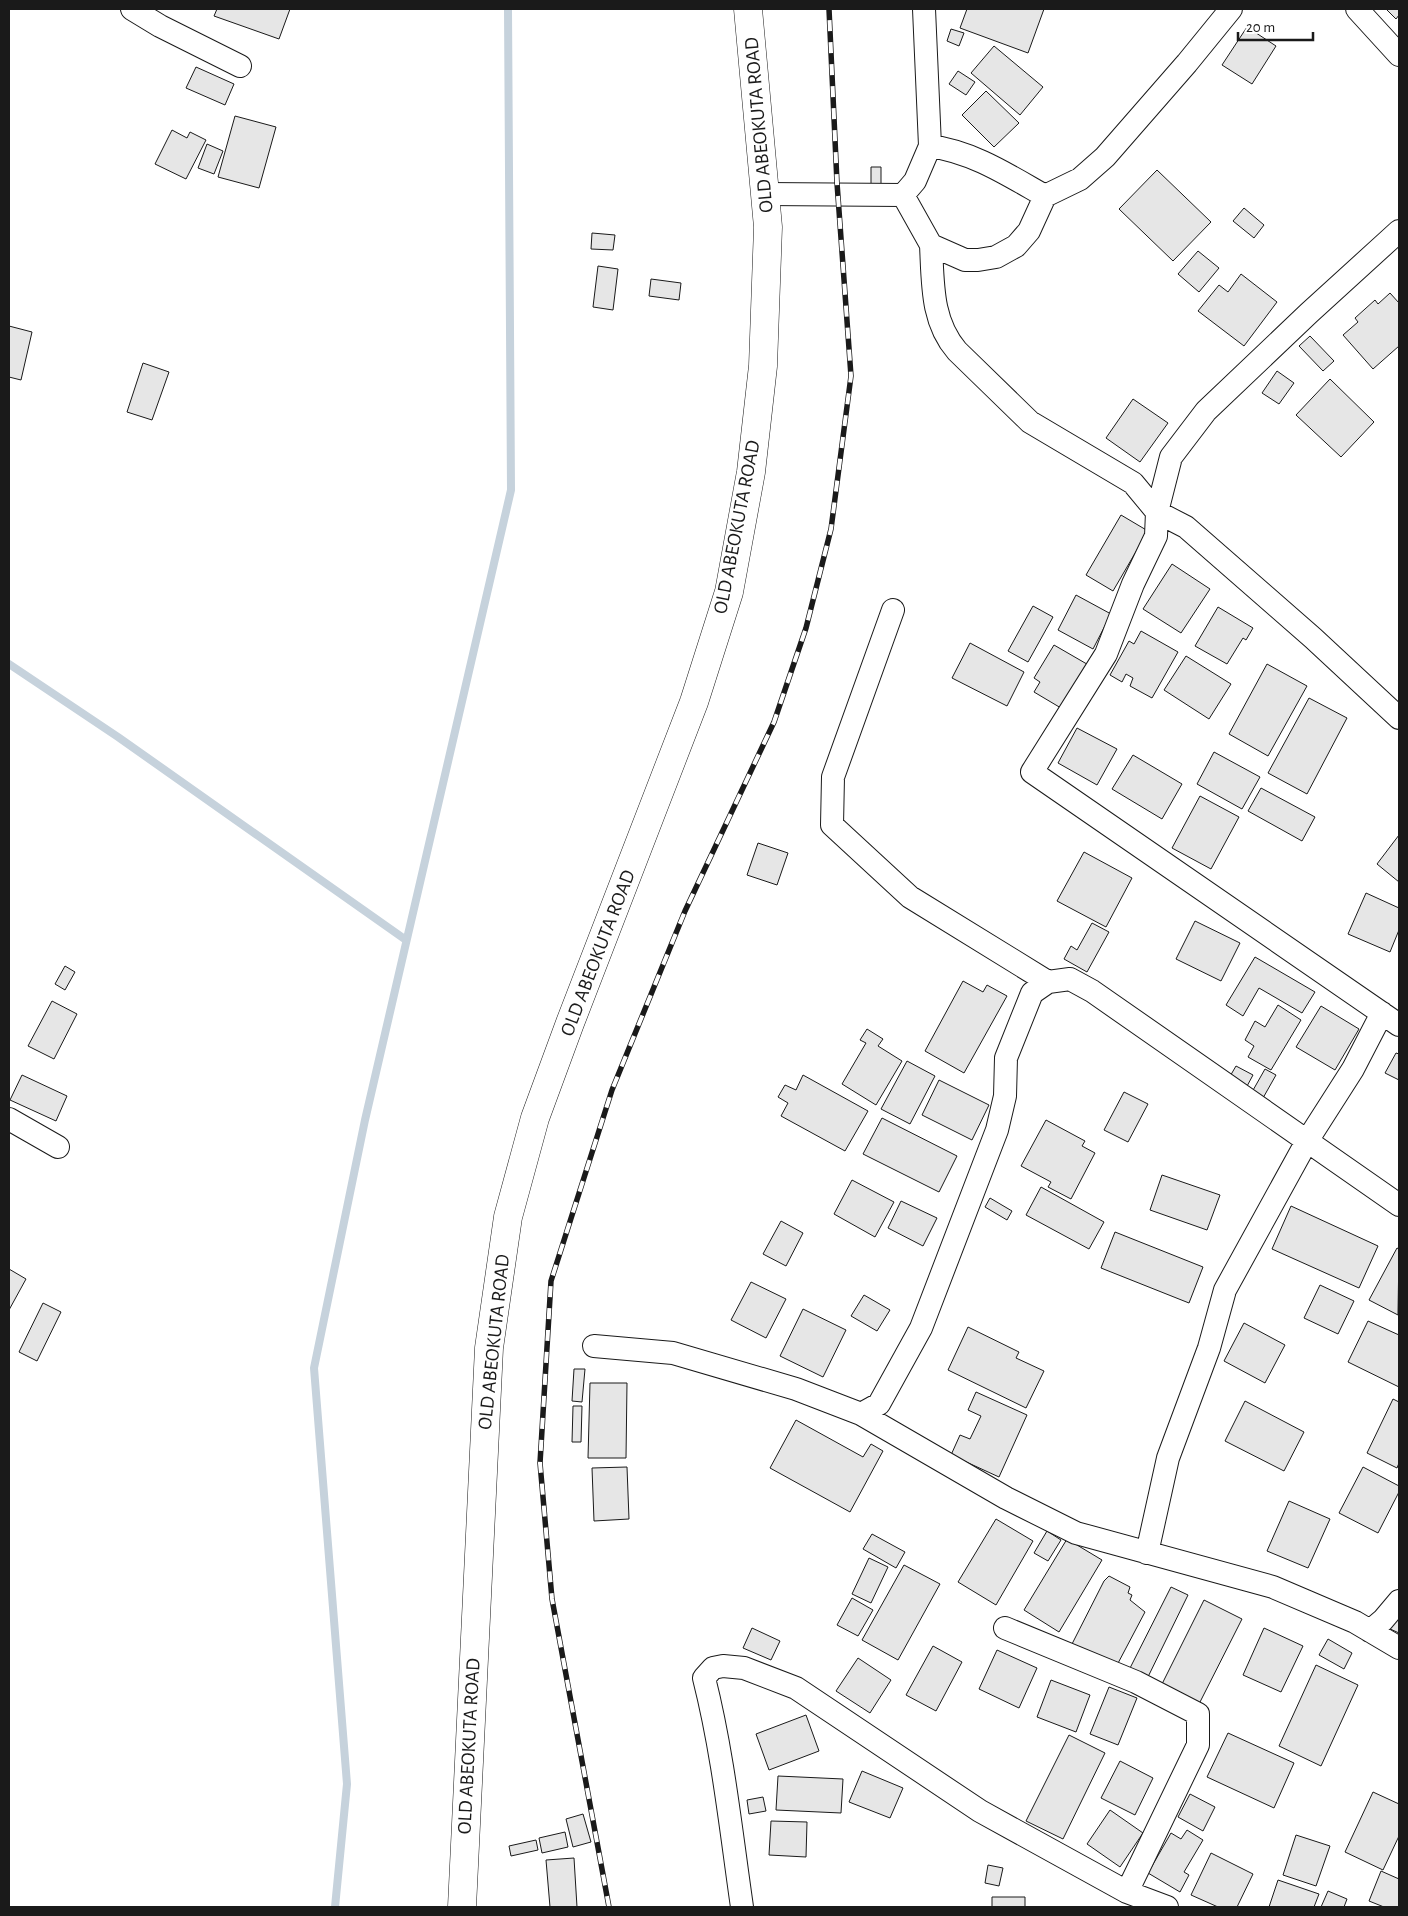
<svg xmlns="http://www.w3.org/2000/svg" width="1408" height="1916" font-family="'Alegreya Sans',sans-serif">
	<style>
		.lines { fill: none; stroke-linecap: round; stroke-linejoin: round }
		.stream { stroke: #c6d2dc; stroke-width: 8 }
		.building { fill: #e6e6e6; stroke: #1a1a1a }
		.street-casing { stroke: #1a1a1a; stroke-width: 24 }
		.highway-casing { stroke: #1a1a1a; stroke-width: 29 }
		.street { stroke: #fff; stroke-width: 22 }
		.highway { stroke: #fff; stroke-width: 28 }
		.rail-casing { stroke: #1a1a1a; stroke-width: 5.5 }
		.rail { stroke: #fff; stroke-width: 4; stroke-dasharray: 11; stroke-linecap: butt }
		.labels { text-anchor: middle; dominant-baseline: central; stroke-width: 4; stroke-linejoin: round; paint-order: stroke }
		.street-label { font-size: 20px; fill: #1a1a1a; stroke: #fff }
	</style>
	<rect width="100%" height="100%" fill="#fff"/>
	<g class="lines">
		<!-- stream -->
		<path class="stream" d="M 9,664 L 118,737 L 406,940
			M 335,1907 L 347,1784 L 314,1368 L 365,1120 L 511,490 L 508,9"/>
	</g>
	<!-- building -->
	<path class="building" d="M 217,9 L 290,9 L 279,39 L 214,16 Z
		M 967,9 L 1044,9 L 1028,53 L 960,28 Z
		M 1386,9 L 1399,9 L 1399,15 L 1396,19 Z
		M 1247,27 L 1276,46 L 1252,84 L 1222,65 Z
		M 951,29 L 964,33 L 959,46 L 947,41 Z
		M 994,46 L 1043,87 L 1020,115 L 971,73 Z
		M 196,67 L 234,84 L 225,105 L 186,88 Z
		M 958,71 L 975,82 L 966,95 L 949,84 Z
		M 986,91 L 1019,123 L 994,147 L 962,115 Z
		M 235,116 L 276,127 L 259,188 L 218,177 Z
		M 172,130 L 187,138 L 190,132 L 206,140 L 186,179 L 155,164 Z
		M 207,144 L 223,151 L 214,174 L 198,168 Z
		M 871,167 L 881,167 L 881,185 L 871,185 Z
		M 1157,170 L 1211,222 L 1173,261 L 1119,209 Z
		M 1244,208 L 1264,225 L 1254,238 L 1233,221 Z
		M 592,233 L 615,235 L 613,250 L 591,249 Z
		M 1198,251 L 1219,268 L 1199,292 L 1178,274 Z
		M 598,266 L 618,269 L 613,310 L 593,307 Z
		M 1241,274 L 1277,302 L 1244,346 L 1198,311 L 1219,285 L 1228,292 Z
		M 651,279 L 681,283 L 679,300 L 649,296 Z
		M 1390,293 L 1399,303 L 1399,346 L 1373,369 L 1343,335 L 1358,322 L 1355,318 L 1375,300 L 1378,304 Z
		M 9,326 L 32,332 L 21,380 L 9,377 Z
		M 1310,336 L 1334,361 L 1323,371 L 1299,346 Z
		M 143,363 L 169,372 L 152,420 L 127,412 Z
		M 1277,371 L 1294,383 L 1279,404 L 1262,393 Z
		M 1330,379 L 1374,422 L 1341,457 L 1296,415 Z
		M 1133,399 L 1168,423 L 1140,462 L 1106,438 Z
		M 1121,515 L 1148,531 L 1113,591 L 1086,575 Z
		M 1172,564 L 1210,589 L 1181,633 L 1143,609 Z
		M 1076,595 L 1111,614 L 1093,649 L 1058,630 Z
		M 1033,606 L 1053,617 L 1028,662 L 1008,651 Z
		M 1218,607 L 1253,628 L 1246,640 L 1243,638 L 1227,664 L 1195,646 Z
		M 1141,631 L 1178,652 L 1152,698 L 1130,686 L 1133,678 L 1126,674 L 1122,682 L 1110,675 L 1129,641 L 1134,644 Z
		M 970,643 L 1024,672 L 1007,706 L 952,678 Z
		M 1054,645 L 1092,667 L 1066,711 L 1034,692 L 1040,682 L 1034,678 Z
		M 1186,656 L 1231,684 L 1209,719 L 1164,690 Z
		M 1267,664 L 1307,686 L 1268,756 L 1229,734 Z
		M 1309,698 L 1347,718 L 1307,794 L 1268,773 Z
		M 1077,728 L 1117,749 L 1097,785 L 1058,763 Z
		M 1214,752 L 1260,777 L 1242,809 L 1197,784 Z
		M 1133,755 L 1182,784 L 1162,819 L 1112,789 Z
		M 1261,788 L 1315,817 L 1302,841 L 1248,811 Z
		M 1200,796 L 1239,817 L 1211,869 L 1172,848 Z
		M 1399,835 L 1399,882 L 1377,864 Z
		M 758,843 L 788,853 L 777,885 L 747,875 Z
		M 1084,852 L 1132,878 L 1106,927 L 1057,901 Z
		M 1366,893 L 1399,908 L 1399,930 L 1390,952 L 1348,934 Z
		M 1195,921 L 1240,943 L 1221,981 L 1176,959 Z
		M 1092,923 L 1109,932 L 1087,972 L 1064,959 L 1071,946 L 1077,950 Z
		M 1255,957 L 1315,992 L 1302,1013 L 1259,988 L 1243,1016 L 1226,1005 Z
		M 65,966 L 75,972 L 65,990 L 55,984 Z
		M 963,981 L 983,992 L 987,985 L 1007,996 L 964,1073 L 925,1051 Z
		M 52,1001 L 77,1014 L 54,1059 L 28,1046 Z
		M 1278,1005 L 1301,1020 L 1271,1070 L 1248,1057 L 1254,1046 L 1245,1040 L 1255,1021 L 1265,1027 Z
		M 1321,1006 L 1359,1029 L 1335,1070 L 1296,1047 Z
		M 867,1029 L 883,1039 L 878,1046 L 902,1061 L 876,1105 L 842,1084 L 866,1043 L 860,1040 Z
		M 1396,1053 L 1399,1054 L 1399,1080 L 1385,1073 Z
		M 907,1061 L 935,1076 L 910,1124 L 881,1109 Z
		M 1236,1066 L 1253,1075 L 1246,1088 L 1229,1078 Z
		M 1265,1069 L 1276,1075 L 1263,1098 L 1252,1092 Z
		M 22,1075 L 67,1096 L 56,1121 L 10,1100 Z
		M 803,1075 L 868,1111 L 845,1151 L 781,1116 L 788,1103 L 778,1097 L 785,1085 L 796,1090 Z
		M 939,1080 L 989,1105 L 972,1140 L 922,1115 Z
		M 1124,1092 L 1148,1104 L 1128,1142 L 1104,1130 Z
		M 882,1118 L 957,1156 L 939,1192 L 863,1154 Z
		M 1046,1120 L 1085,1141 L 1082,1146 L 1095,1153 L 1071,1199 L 1048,1187 L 1051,1182 L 1021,1166 Z
		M 1162,1175 L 1220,1195 L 1207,1230 L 1150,1210 Z
		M 852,1180 L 894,1202 L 875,1237 L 834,1214 Z
		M 1041,1187 L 1104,1222 L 1089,1249 L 1026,1215 Z
		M 990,1198 L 1012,1211 L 1007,1220 L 985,1207 Z
		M 901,1201 L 937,1218 L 923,1246 L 888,1228 Z
		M 1291,1206 L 1378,1246 L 1359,1288 L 1272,1249 Z
		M 781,1221 L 803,1233 L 786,1266 L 763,1254 Z
		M 1115,1232 L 1203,1267 L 1189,1303 L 1101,1268 Z
		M 1397,1248 L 1399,1249 L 1398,1315 L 1369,1300 Z
		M 9,1269 L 26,1279 L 9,1310 Z
		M 751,1282 L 786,1299 L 766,1338 L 731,1320 Z
		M 1320,1285 L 1354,1301 L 1338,1334 L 1304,1318 Z
		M 864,1295 L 890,1310 L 877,1331 L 851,1316 Z
		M 43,1303 L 61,1312 L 37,1361 L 19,1352 Z
		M 803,1309 L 846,1330 L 823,1377 L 780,1356 Z
		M 1368,1321 L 1399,1335 L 1399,1387 L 1348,1362 Z
		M 1244,1323 L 1285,1345 L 1265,1383 L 1224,1361 Z
		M 968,1327 L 1019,1352 L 1016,1358 L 1044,1371 L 1026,1408 L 948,1370 Z
		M 574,1369 L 585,1369 L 582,1402 L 572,1401 Z
		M 590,1383 L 627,1383 L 626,1458 L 588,1458 Z
		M 976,1392 L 1027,1415 L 999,1477 L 951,1455 L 960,1435 L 970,1439 L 981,1416 L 968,1410 Z
		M 1393,1399 L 1399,1402 L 1399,1463 L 1397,1468 L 1367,1453 Z
		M 1245,1401 L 1304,1432 L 1284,1471 L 1225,1441 Z
		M 573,1406 L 582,1406 L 581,1442 L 572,1442 Z
		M 796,1420 L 863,1457 L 871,1444 L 883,1451 L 850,1512 L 770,1468 Z
		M 627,1467 L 629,1519 L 594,1521 L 592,1468 Z
		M 1363,1467 L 1399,1486 L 1399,1492 L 1378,1533 L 1339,1513 Z
		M 1289,1501 L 1330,1519 L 1308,1568 L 1267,1551 Z
		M 996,1519 L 1033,1541 L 996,1605 L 958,1582 Z
		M 1047,1531 L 1061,1540 L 1048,1561 L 1034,1553 Z
		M 872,1534 L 905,1552 L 896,1568 L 863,1549 Z
		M 1067,1539 L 1102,1560 L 1059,1632 L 1024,1610 Z
		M 869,1558 L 888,1567 L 871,1603 L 852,1594 Z
		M 904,1565 L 940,1584 L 898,1660 L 862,1640 Z
		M 1109,1576 L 1130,1587 L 1128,1593 L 1132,1595 L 1130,1600 L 1145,1612 L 1116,1667 L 1072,1644 L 1104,1581 Z
		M 1171,1587 L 1188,1595 L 1145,1683 L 1127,1674 Z
		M 852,1598 L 873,1610 L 858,1636 L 837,1625 Z
		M 1204,1600 L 1242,1619 L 1198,1706 L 1160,1688 Z
		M 1399,1607 L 1399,1633 L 1388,1628 Z
		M 752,1628 L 780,1641 L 771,1660 L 743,1648 Z
		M 1264,1628 L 1303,1646 L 1281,1692 L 1243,1675 Z
		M 1328,1639 L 1352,1653 L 1344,1669 L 1319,1655 Z
		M 933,1646 L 962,1662 L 936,1711 L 906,1695 Z
		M 997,1650 L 1037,1668 L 1019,1708 L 979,1689 Z
		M 858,1658 L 891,1680 L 870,1713 L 836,1691 Z
		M 1316,1665 L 1358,1685 L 1321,1766 L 1279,1746 Z
		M 1051,1680 L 1090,1695 L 1076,1732 L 1037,1717 Z
		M 1109,1687 L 1137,1698 L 1118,1745 L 1090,1734 Z
		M 806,1715 L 819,1751 L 769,1770 L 756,1734 Z
		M 1228,1733 L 1294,1763 L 1274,1808 L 1207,1777 Z
		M 1069,1735 L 1105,1753 L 1063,1839 L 1026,1821 Z
		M 1120,1761 L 1153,1778 L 1135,1815 L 1101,1798 Z
		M 862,1771 L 903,1788 L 890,1818 L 849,1802 Z
		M 778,1776 L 843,1779 L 841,1813 L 776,1810 Z
		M 1373,1792 L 1399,1804 L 1399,1836 L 1383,1870 L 1345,1852 Z
		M 1190,1794 L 1215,1807 L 1203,1831 L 1178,1817 Z
		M 763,1797 L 766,1811 L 749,1814 L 747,1800 Z
		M 1110,1810 L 1143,1833 L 1120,1867 L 1087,1844 Z
		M 583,1814 L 591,1842 L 573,1847 L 566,1819 Z
		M 771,1821 L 807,1822 L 806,1857 L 769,1855 Z
		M 1187,1830 L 1203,1840 L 1184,1872 L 1189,1875 L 1180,1892 L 1148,1873 L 1171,1833 L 1181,1839 Z
		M 565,1832 L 568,1847 L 542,1853 L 539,1838 Z
		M 1296,1835 L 1330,1846 L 1316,1886 L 1283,1875 Z
		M 536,1840 L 538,1850 L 511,1856 L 509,1846 Z
		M 1211,1853 L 1253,1874 L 1237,1907 L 1218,1907 L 1191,1895 Z
		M 574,1858 L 577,1907 L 550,1907 L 546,1860 Z
		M 988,1865 L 1003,1868 L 999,1886 L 985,1883 Z
		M 1381,1871 L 1399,1879 L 1399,1907 L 1384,1907 L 1369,1901 Z
		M 1278,1880 L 1319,1894 L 1314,1907 L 1269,1907 Z
		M 1328,1891 L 1347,1899 L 1344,1907 L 1321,1907 Z
		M 992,1897 L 1025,1897 L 1025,1907 L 992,1907 Z"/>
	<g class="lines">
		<!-- street casing -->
		<g class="street-casing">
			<path id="street" d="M 132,9 L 160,26 L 240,66
				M 1357,9 L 1399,55
				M 930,146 C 973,152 1008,175 1045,196 L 1080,179 L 1105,157 L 1187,63 L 1231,9
				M 765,194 L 903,195 L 915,181 L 930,146 L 924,9
				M 903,195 L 931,245 L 965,260 L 978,260 L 996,257 L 1016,246 L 1029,231 L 1045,196
				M 931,245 C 933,283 931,321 957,351 L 1030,422 L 1133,483 L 1157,512
				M 1157,512 L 1171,457 L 1206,411 L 1309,313 L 1399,231
				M 893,610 L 833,777 L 832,825 L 910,897 L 1048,982
				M 1399,718 L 1313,638 L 1186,527 L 1157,512 L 1156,536 L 1133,584 L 1106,654 L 1032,772 L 1399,1025
				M 9,1119 L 58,1147
				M 594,1346 L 673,1353 L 796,1389 L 861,1414 L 1006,1498 L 1076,1533 L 1273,1587 L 1355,1622 L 1399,1648
				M 861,1414 L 879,1404 L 921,1328 L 997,1130 L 1005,1096 L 1006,1058 L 1032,993 L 1048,982 L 1070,979 L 1092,991 L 1399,1205
				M 1147,1553 L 1168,1458 L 1209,1348 L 1225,1290 L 1307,1141 L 1353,1069 L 1382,1013
				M 1005,1628 L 1136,1682 L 1198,1714 L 1198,1745 L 1127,1892
				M 1370,1631 L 1383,1620 L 1399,1601
				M 742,1907 C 731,1831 723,1753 704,1678 L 713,1668 L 723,1666 L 744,1668 L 796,1688 L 980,1811 L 1127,1892 L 1167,1907"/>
		</g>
		<!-- highway casing -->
		<g class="highway-casing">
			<path id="highway" d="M 462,1907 L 489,1348 L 508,1217 L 535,1118 L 570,1023 L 694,702 L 729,592 L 751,472 L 763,366 L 768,227 L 748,9"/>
		</g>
		<!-- street -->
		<use href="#street" class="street"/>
		<!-- highway -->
		<use href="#highway" class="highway"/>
		<!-- rail casing -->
		<g class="rail-casing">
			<path id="rail" d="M 609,1907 L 552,1599 L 540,1463 L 551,1281 L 612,1090 L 685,911 L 774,722 L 806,628 L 831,529 L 851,376 L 837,183 L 829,9"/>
		</g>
		<!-- rail -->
		<use href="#rail" class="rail"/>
	</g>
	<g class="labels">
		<!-- street labels -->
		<g class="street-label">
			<text transform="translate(759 125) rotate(-95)">OLD ABEOKUTA ROAD</text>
			<text transform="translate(737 527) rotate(-79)">OLD ABEOKUTA ROAD</text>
			<text transform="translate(598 953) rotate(-69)">OLD ABEOKUTA ROAD</text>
			<text transform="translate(494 1342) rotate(-84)">OLD ABEOKUTA ROAD</text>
			<text transform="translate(469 1746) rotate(-87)">OLD ABEOKUTA ROAD</text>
		</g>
	</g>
	<!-- border -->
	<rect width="1408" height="1916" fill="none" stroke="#1a1a1a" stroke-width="20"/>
	<!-- scale -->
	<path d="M1238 32v8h75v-8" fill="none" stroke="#1a1a1a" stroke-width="2.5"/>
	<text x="1246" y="32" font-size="15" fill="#1a1a1a" stroke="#ffffff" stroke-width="4" paint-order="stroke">20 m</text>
</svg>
